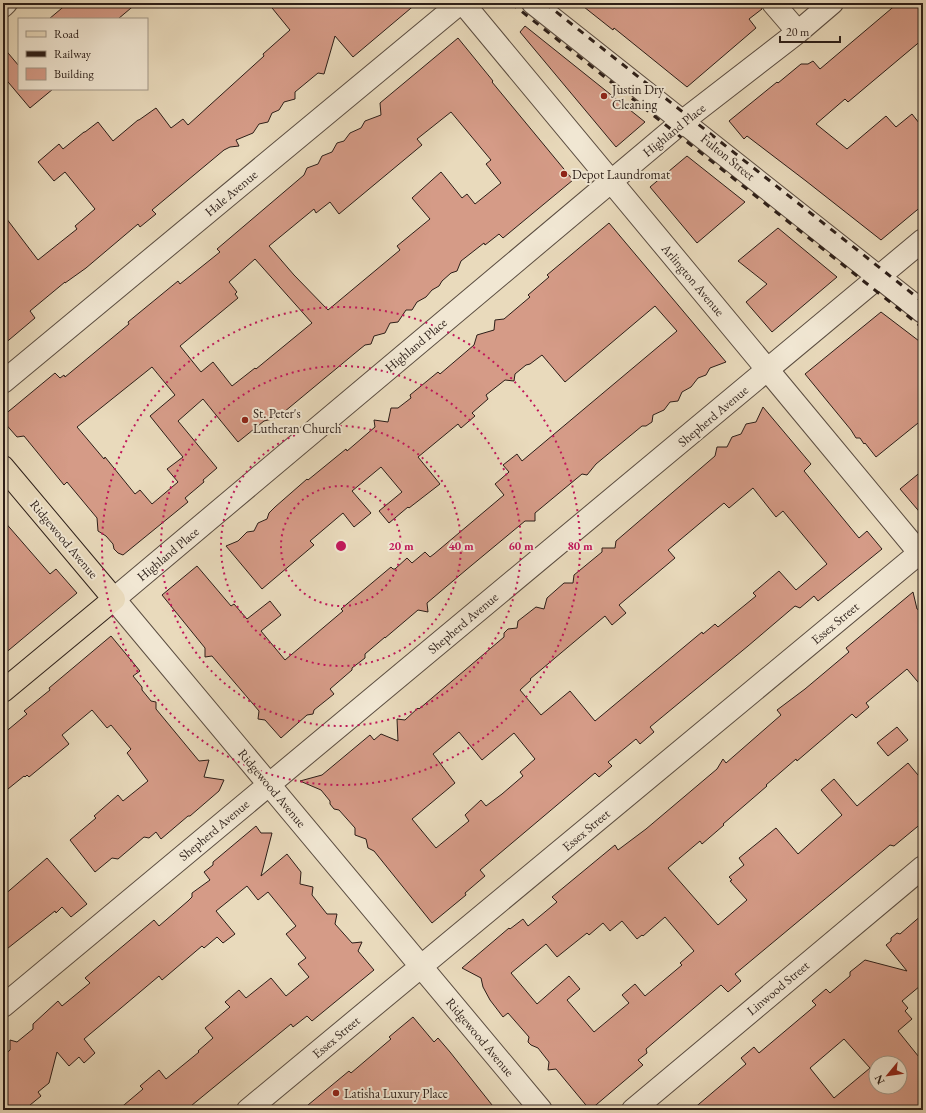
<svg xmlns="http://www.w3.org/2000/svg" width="926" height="1113" font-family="'EB Garamond',serif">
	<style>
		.building { fill: #d59b87; stroke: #2c1e18; fill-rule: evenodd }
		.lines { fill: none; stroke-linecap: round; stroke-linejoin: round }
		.minor-casing { stroke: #5b4d41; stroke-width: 24 }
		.major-casing { stroke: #2c1e18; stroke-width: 24 }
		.minor { stroke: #f1e7d3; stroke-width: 22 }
		.major { stroke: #e9dabc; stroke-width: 22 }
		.rail { stroke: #2c1e18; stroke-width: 3; stroke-dasharray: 7 7; stroke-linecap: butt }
		.ring { fill: none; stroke: #c2185b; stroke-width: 2; stroke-dasharray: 2 4 }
		.poi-dot { fill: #8f2418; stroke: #f1e7d3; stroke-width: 1.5 }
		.labels { text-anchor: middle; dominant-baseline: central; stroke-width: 4; stroke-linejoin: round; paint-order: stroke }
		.poi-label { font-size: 13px; fill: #2c1e18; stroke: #f1e7d3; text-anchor: start }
		.street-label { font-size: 13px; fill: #2c1e18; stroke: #f1e7d3 }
		.centre { fill: #c2185b; stroke: #f1e7d3; stroke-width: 2 }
		.ring-label { font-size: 12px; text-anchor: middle; font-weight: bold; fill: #c2185b; stroke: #f1e7d3; stroke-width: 4; stroke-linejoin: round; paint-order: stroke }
	</style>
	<rect width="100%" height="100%" fill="#e9dabc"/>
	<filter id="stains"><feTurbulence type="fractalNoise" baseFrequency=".005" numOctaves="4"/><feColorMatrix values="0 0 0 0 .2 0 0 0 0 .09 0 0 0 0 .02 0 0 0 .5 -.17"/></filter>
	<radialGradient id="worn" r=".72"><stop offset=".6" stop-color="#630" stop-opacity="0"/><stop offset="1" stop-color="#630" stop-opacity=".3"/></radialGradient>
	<!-- building -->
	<path class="building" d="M 68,3 L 137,3 L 118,19 L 49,19 Z
		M 268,3 L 417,3 L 353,57 L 335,36 L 324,74 L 318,73 L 295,92 L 295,99 L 284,102 L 279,110 L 272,113 L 268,122 L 259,124 L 253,133 L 236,140 L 239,146 L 230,147 L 224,150 L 152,210 L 156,214 L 140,227 L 138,224 L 86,268 L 65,283 L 65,282 L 30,311 L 35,318 L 3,345 L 3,214 L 38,260 L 77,229 L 75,226 L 95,209 L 65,172 L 54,181 L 38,162 L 59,144 L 63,149 L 84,132 L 85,132 L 98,122 L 113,141 L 138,120 L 139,120 L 156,108 L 171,128 L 183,119 L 188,125 L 264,56 L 263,54 L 290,30 Z
		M 579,3 L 761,3 L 762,9 L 749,19 L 756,28 L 687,87 L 614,28 L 613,30 Z
		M 898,3 L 923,3 L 923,39 L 848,102 L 845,99 L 816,124 L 847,149 L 886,116 L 896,127 L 912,114 L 923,128 L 923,205 L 881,240 L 806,181 L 747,136 L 744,139 L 729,121 L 777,82 L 778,83 L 801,64 L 808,64 L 813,61 L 820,69 Z
		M 525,26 L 645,122 L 616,147 L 520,32 Z
		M 458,38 L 493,81 L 492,82 L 573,180 L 503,238 L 499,234 L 485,245 L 484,243 L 461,261 L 457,271 L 451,273 L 442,281 L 439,286 L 432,290 L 426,297 L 417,302 L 412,310 L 406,310 L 398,322 L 390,323 L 385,333 L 374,336 L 371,344 L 365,345 L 360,349 L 284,412 L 280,417 L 264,421 L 238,442 L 203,399 L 178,421 L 217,468 L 203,480 L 204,482 L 185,498 L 188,502 L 123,555 L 118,553 L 114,549 L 113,544 L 106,536 L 98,531 L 97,518 L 67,482 L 64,485 L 24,436 L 17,437 L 3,421 L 3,416 L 55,373 L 60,378 L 64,375 L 65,377 L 129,324 L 128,322 L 178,281 L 180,284 L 220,252 L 217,249 L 304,175 L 307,168 L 318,164 L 322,156 L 332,152 L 337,143 L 344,141 L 350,133 L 361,128 L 365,121 L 381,115 L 380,103 ZM 451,112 L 491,160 L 486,164 L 501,183 L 475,204 L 467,194 L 462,198 L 441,172 L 412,198 L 430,219 L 397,246 L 400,250 L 328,310 L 294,275 L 269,246 L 314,209 L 316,213 L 330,202 L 339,214 L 422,145 L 417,139 ZM 255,259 L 312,323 L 256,369 L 255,368 L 232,386 L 213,362 L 201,372 L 180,346 L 238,298 L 235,294 L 237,292 L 229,282 ZM 152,367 L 175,395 L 150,416 L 183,457 L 167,469 L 178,482 L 152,504 L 140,490 L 135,494 L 105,457 L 104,459 L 77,427 Z
		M 3,47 L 19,66 L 19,89 L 53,89 L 30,108 L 3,76 Z
		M 687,156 L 745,202 L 697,243 L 650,187 Z
		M 609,223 L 726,362 L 710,368 L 706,375 L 698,378 L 691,387 L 682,392 L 678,401 L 670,402 L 664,410 L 653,415 L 652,422 L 646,426 L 642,426 L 596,464 L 587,475 L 582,474 L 535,513 L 535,521 L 525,521 L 466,570 L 427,603 L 428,612 L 418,610 L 385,638 L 385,637 L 365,654 L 365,658 L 352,668 L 352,670 L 330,689 L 334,694 L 314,710 L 313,714 L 307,715 L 281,738 L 265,720 L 258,719 L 259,711 L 212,656 L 205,657 L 205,648 L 162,595 L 197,566 L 231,606 L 234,604 L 247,619 L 270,601 L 281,615 L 261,631 L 285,660 L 343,611 L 341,609 L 391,567 L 393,569 L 395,569 L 407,558 L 412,563 L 425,552 L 430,557 L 434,554 L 504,495 L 495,484 L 509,472 L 503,465 L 517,454 L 522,461 L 677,331 L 655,306 L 565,382 L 542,355 L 530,364 L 526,365 L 515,374 L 514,381 L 505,380 L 486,395 L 488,399 L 472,413 L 475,416 L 461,428 L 458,424 L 418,457 L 440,484 L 409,508 L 408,507 L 389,523 L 379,511 L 402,492 L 381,467 L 352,491 L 371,513 L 354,527 L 343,513 L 310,541 L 314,545 L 262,589 L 226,546 L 238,541 L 247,532 L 254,531 L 258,523 L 267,519 L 269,513 L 275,507 L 307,479 L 308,480 L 346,449 L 347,451 L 375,427 L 374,420 L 388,422 L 391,408 L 398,408 L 411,398 L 410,395 L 438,372 L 440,374 L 474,345 L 477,335 L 494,330 L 495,320 L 504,319 L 530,297 L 528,295 L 549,277 L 547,275 Z
		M 778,228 L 837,277 L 772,332 L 746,302 L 767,284 L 738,261 Z
		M 881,312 L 923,344 L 923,419 L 876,457 L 865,443 L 864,444 L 860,438 L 856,438 L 851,430 L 805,374 Z
		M 763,407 L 811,464 L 804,471 L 859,538 L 867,531 L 882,549 L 818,601 L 814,596 L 800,608 L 795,606 L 748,646 L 650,727 L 654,732 L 640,744 L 636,739 L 608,762 L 612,766 L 599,777 L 595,773 L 480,870 L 485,876 L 465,893 L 466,895 L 432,923 L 374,851 L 368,848 L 366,839 L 355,835 L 355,828 L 339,810 L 334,809 L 330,804 L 330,801 L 321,790 L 300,781 L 322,775 L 370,735 L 374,740 L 381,734 L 398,741 L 397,719 L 405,720 L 418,708 L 419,709 L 504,637 L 504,633 L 508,629 L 517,628 L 518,621 L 536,607 L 544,609 L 547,598 L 564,583 L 573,583 L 574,575 L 602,552 L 602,548 L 615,548 L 616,541 L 715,456 L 717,447 L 727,447 L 732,437 L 741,434 L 746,424 L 756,422 ZM 753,488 L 776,517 L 783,511 L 827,564 L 796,590 L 779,571 L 753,593 L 756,596 L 718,627 L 715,624 L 703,634 L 702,632 L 595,721 L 570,691 L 541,715 L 520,690 L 531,680 L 530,679 L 605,616 L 612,625 L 626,613 L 619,605 L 675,558 L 668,550 L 724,503 L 729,508 ZM 459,732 L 482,760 L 514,733 L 535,759 L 520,772 L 523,776 L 502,794 L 486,806 L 481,800 L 465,815 L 469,821 L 436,848 L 412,819 L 455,783 L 433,754 Z
		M 923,470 L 923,516 L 900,489 Z
		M 3,520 L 50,574 L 56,569 L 77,593 L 3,655 Z
		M 913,592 L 917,609 L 923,612 L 923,688 L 907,669 L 866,703 L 869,707 L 856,718 L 852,714 L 797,761 L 796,759 L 766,785 L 767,786 L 723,824 L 724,825 L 702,844 L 700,841 L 668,868 L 718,925 L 747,900 L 730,881 L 732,880 L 729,877 L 744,865 L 739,858 L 776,828 L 798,854 L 842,815 L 821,790 L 834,779 L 857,806 L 908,763 L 923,781 L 923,822 L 894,846 L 890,845 L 735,974 L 741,981 L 728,992 L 721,985 L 646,1049 L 647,1053 L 638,1060 L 643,1065 L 590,1110 L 556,1069 L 548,1070 L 549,1062 L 538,1048 L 531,1045 L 528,1042 L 529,1037 L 508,1013 L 503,1017 L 490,1000 L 483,987 L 481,978 L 462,968 L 509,928 L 510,929 L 523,919 L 528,926 L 557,902 L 552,897 L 615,845 L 618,850 L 646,829 L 717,769 L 723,759 L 726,763 L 781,715 L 777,710 L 805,689 L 849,652 L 846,648 ZM 665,917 L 694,951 L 680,963 L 682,965 L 645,996 L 635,984 L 622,995 L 629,1003 L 594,1032 L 567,1000 L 580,989 L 569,976 L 537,1004 L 511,973 L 546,944 L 557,957 L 587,933 L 589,935 L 603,923 L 610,931 L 622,921 L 637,939 L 642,935 L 643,936 Z
		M 111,636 L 140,671 L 133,676 L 142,687 L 142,690 L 151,701 L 156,702 L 156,709 L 199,761 L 209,760 L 204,777 L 224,780 L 219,791 L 190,816 L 188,816 L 161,839 L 156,832 L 149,838 L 144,837 L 118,859 L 112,858 L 95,872 L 70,840 L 96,818 L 94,816 L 118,795 L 123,801 L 148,781 L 127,753 L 131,749 L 111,725 L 107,728 L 92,710 L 62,735 L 69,744 L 29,777 L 27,775 L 25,777 L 24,776 L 3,793 L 3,734 L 27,714 L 24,711 L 50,690 L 49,688 Z
		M 897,727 L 908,740 L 888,756 L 877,743 Z
		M 256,826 L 261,833 L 272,833 L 261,876 L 287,854 L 301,872 L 300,884 L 313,887 L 312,895 L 327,914 L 337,914 L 335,924 L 352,943 L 362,942 L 358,951 L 374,970 L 312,1021 L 307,1016 L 293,1027 L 291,1024 L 186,1110 L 118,1110 L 143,1089 L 140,1086 L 159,1070 L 166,1079 L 199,1052 L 198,1051 L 213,1038 L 205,1028 L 230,1007 L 225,1002 L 239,990 L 246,998 L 271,978 L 286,996 L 309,977 L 298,964 L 306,958 L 286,934 L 296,926 L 268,892 L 258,900 L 247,886 L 216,911 L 235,934 L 223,943 L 217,937 L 204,948 L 202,946 L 162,980 L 159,976 L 102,1024 L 84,1039 L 95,1053 L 84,1063 L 79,1057 L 69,1066 L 57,1052 L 49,1083 L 38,1092 L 41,1096 L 24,1110 L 3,1110 L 3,1056 L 10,1050 L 10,1040 L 17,1042 L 33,1029 L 33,1024 L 58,1001 L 62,1006 L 90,983 L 85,978 L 99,966 L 154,920 L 159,926 L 188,901 L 192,897 L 192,893 L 210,880 L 204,872 L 213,865 L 213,862 Z
		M 47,858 L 87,904 L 71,917 L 62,907 L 56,913 L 55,911 L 3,952 L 3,896 Z
		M 923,914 L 923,990 L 920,986 L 902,1001 L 908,1008 L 905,1011 L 912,1019 L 898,1031 L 923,1062 L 923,1110 L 692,1110 L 746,1064 L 741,1058 L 754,1047 L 759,1053 L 816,1005 L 812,1001 L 826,989 L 830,993 L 850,976 L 850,972 L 865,960 L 907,971 L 886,945 L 891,941 L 891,938 L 897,933 L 900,934 ZM 844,1039 L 870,1068 L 834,1098 L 810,1068 ZM 876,1063 L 900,1063 L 900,1087 L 876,1087 Z
		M 413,1017 L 434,1042 L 438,1038 L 450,1052 L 496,1110 L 302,1110 L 349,1071 L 351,1073 L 391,1039 L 389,1037 Z"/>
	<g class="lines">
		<!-- minor casing -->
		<g class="minor-casing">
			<path id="minor" d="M 463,3 L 923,557
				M 533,3 L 923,312
				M 773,3 L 798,32
				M 3,6 L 6,3
				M 3,382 L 460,3
				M 3,1006 L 923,240
				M 248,1110 L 923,550
				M 541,1110 L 114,599 L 683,121 L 798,32 L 832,3
				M 633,1110 L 923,867"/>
		</g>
		<!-- major casing -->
		<g class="major-casing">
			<path id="major" d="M 3,467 L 114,599 L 3,691"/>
		</g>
		<!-- minor -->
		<use href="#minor" class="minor"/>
		<!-- major -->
		<use href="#major" class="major"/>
		<!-- rail -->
		<path class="rail" d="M 511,3 L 923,328
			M 545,3 L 923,302"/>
	</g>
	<!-- distance rings -->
	<g class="ring">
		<circle cx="341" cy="546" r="60"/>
		<circle cx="341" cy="546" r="120"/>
		<circle cx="341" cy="546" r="180"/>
		<circle cx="341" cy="546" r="239"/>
	</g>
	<!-- markers -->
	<g class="poi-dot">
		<circle cx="604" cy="96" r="4"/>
		<circle cx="564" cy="174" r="4"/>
		<circle cx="245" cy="420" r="4"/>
		<circle cx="336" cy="1093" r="4"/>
	</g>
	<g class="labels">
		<!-- poi labels -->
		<g class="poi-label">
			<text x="612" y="89">Justin Dry<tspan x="612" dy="15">Cleaning</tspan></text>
			<text x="572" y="174">Depot Laundromat</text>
			<text x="253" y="413">St. Peter's<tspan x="253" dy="15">Lutheran Church</tspan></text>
			<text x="344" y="1093">Latisha Luxury Place</text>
		</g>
		<!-- street labels -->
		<g class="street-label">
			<text transform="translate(674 130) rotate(-39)">Highland Place</text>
			<text transform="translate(728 157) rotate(39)">Fulton Street</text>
			<text transform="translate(231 193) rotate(-40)">Hale Avenue</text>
			<text transform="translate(693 280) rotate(50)">Arlington Avenue</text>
			<text transform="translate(416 345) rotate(-40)">Highland Place</text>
			<text transform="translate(713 416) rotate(-40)">Shepherd Avenue</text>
			<text transform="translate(64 539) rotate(50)">Ridgewood Avenue</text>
			<text transform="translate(168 554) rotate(-40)">Highland Place</text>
			<text transform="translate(463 623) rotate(-40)">Shepherd Avenue</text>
			<text transform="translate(835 623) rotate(-40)">Essex Street</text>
			<text transform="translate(272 788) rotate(50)">Ridgewood Avenue</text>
			<text transform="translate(214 830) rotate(-40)">Shepherd Avenue</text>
			<text transform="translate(586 830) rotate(-40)">Essex Street</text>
			<text transform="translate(778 988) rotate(-40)">Linwood Street</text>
			<text transform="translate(336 1037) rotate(-40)">Essex Street</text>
			<text transform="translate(480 1037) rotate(50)">Ridgewood Avenue</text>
		</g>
	</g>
	<circle cx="341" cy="546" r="6" class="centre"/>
	<g class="ring-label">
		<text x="401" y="550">20 m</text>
		<text x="461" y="550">40 m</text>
		<text x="521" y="550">60 m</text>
		<text x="580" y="550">80 m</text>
	</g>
	<!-- margin -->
	<rect width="926" height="1113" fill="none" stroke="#e9dabc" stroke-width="16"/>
	<rect x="4" y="4" width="918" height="1105" fill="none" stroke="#2c1e18" stroke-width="2"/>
	<rect x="8" y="8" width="910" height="1097" fill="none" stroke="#2c1e18"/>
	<!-- legend -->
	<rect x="18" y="18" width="130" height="72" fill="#f1e7d3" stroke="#a29788"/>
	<rect x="26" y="31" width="20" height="6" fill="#e9dabc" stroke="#a29788"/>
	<text x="54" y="38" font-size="12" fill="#2c1e18">Road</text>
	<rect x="26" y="51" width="20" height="6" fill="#2c1e18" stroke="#a29788"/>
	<text x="54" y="58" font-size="12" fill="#2c1e18">Railway</text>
	<rect x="26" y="68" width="20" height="12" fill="#d59b87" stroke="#a29788"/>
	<text x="54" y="78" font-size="12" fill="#2c1e18">Building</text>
	<!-- north arrow -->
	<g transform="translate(888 1075) rotate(241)"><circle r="19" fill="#f1e7d3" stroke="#a29788"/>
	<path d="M0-3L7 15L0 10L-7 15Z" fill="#8f2418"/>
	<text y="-6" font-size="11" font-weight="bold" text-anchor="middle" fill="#2c1e18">N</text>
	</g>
	<!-- scale -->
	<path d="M780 36v6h60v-6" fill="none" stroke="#2c1e18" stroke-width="2"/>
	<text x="786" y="36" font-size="12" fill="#2c1e18" stroke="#f1e7d3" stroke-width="3" paint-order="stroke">20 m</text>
	<rect width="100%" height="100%" filter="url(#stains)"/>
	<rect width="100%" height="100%" fill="url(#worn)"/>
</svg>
